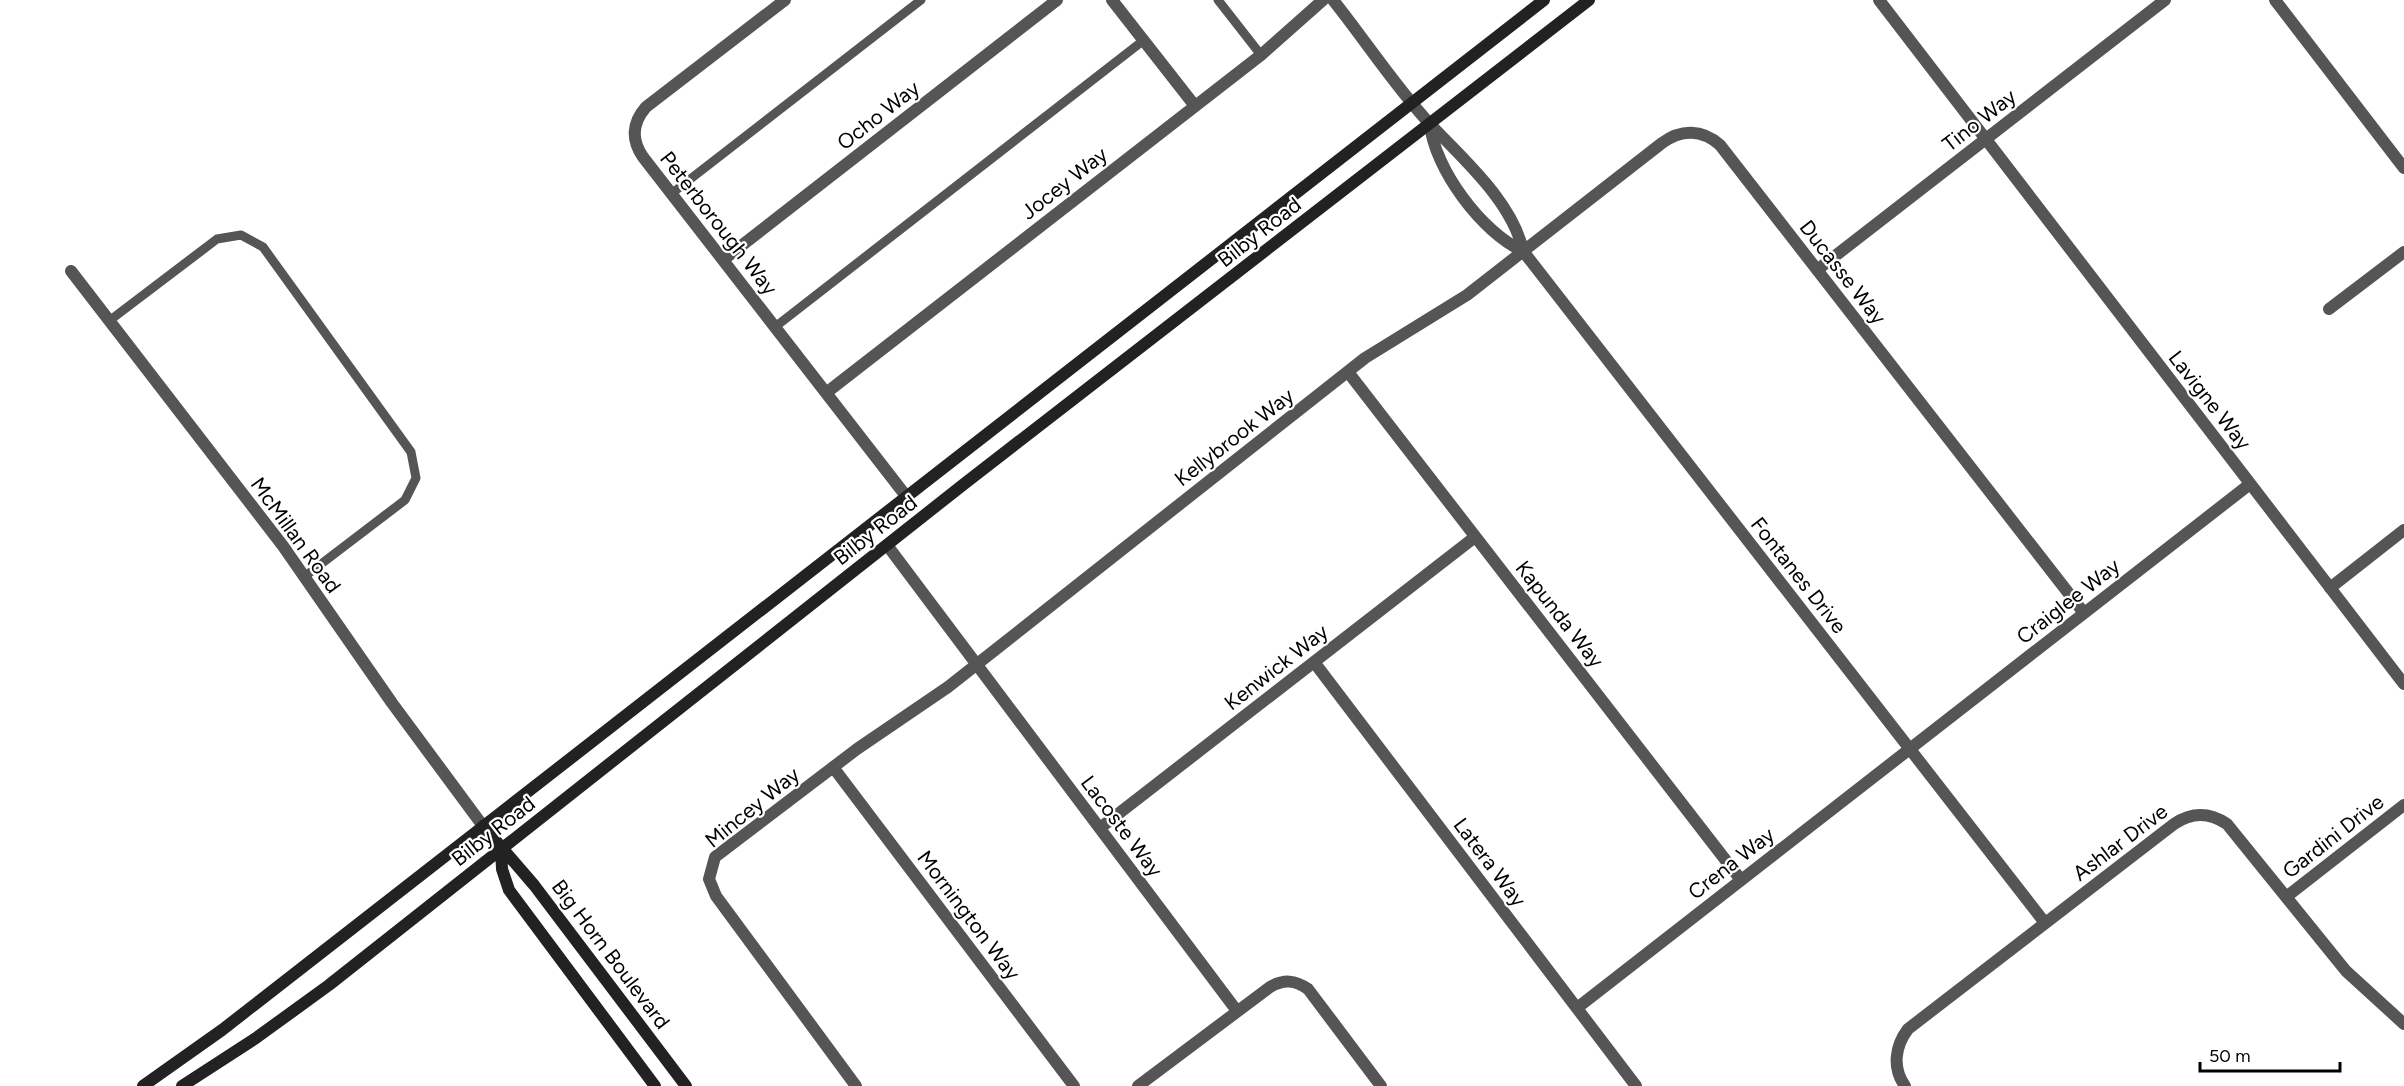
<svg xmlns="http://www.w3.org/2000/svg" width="2404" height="1086" font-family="Figtree,sans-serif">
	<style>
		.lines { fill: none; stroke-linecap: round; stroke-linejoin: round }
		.lane { stroke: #555; stroke-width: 9 }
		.street { stroke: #555; stroke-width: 12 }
		.secondary { stroke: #222; stroke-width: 12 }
		.labels { text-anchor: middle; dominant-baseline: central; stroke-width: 4.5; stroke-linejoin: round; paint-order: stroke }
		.street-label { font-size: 21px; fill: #000; stroke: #fff }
	</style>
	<rect width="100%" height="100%" fill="#fff"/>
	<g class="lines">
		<!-- lane -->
		<path class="lane" d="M 1218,0 L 1261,55
			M 671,194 L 921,0
			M 109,321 L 217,239 L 241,235 L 263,247 L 411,452 L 416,478 L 405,500 L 304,577
			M 775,327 L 1144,40"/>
		<!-- street -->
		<path class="street" d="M 785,0 L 646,107 C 632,123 631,140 643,157 L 906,496
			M 1112,0 L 1195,106
			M 1333,0 C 1365,40 1394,85 1429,123 C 1462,158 1513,202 1523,251 L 2045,923
			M 1879,0 L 2404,684
			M 2275,0 L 2404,168
			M 1430,124 C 1434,168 1482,233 1523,251
			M 723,260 L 1057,0
			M 1817,270 L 2165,0
			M 71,271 L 283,546 L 392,703 L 483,826
			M 2329,309 L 2404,252
			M 1348,372 L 1741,880
			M 826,393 L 1261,55 L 1323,0
			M 887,545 L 1237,1011
			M 2330,588 L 2404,530
			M 1314,662 L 1636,1086
			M 833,767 L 1074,1086
			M 1100,828 L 1475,537
			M 2286,897 L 2404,805
			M 1577,1008 L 2250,484
			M 856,1086 L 716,896 L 709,879 L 715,857 L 857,749 L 948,687 L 1365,358 L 1467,295 L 1662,143 C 1681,129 1702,129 1720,145 L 2084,613
			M 1138,1086 L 1270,987 C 1284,979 1295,980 1308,989 L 1381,1086
			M 1905,1086 C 1892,1068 1895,1046 1908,1029 L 2174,824 C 2192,812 2209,812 2227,824 L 2346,971 L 2404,1024"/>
		<!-- secondary -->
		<path class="secondary" d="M 483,826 L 534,885 L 686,1086
			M 501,850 L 502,869 L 509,890 L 655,1086
			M 143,1086 L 222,1030 L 1544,0
			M 182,1086 L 256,1038 L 329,985 L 964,484 L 1589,0"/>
	</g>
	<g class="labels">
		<!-- street labels -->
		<g class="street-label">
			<text transform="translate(878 115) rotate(-38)">Ocho Way</text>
			<text transform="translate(1979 120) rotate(-38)">Tino Way</text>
			<text transform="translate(1064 183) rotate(-38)">Jocey Way</text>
			<text transform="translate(719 223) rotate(52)">Peterborough Way</text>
			<text transform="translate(1259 232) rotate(-38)">Bilby Road</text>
			<text transform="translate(1843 272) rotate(52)">Ducasse Way</text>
			<text transform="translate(2210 400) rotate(52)">Lavigne Way</text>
			<text transform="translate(1234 437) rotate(-38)">Kellybrook Way</text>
			<text transform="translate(875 530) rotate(-38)">Bilby Road</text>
			<text transform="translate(296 535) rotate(54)">McMillan Road</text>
			<text transform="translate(1799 575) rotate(52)">Fontanes Drive</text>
			<text transform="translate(2068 601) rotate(-38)">Craiglee Way</text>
			<text transform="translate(1560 614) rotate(52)">Kapunda Way</text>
			<text transform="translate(1276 667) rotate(-38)">Kenwick Way</text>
			<text transform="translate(752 807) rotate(-39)">Mincey Way</text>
			<text transform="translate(1122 826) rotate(53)">Lacoste Way</text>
			<text transform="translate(493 831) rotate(-38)">Bilby Road</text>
			<text transform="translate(2333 836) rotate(-38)">Gardini Drive</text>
			<text transform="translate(2120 842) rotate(-37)">Ashlar Drive</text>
			<text transform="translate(1490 862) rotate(53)">Latera Way</text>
			<text transform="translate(1731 863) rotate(-38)">Crena Way</text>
			<text transform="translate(969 915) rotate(53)">Mornington Way</text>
			<text transform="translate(611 954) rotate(53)">Big Horn Boulevard</text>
		</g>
	</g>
	<!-- scale -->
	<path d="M2200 1062v9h140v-9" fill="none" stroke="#000000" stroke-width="3"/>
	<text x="2209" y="1062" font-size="18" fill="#000000" stroke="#ffffff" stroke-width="4.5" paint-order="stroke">50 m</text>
</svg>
